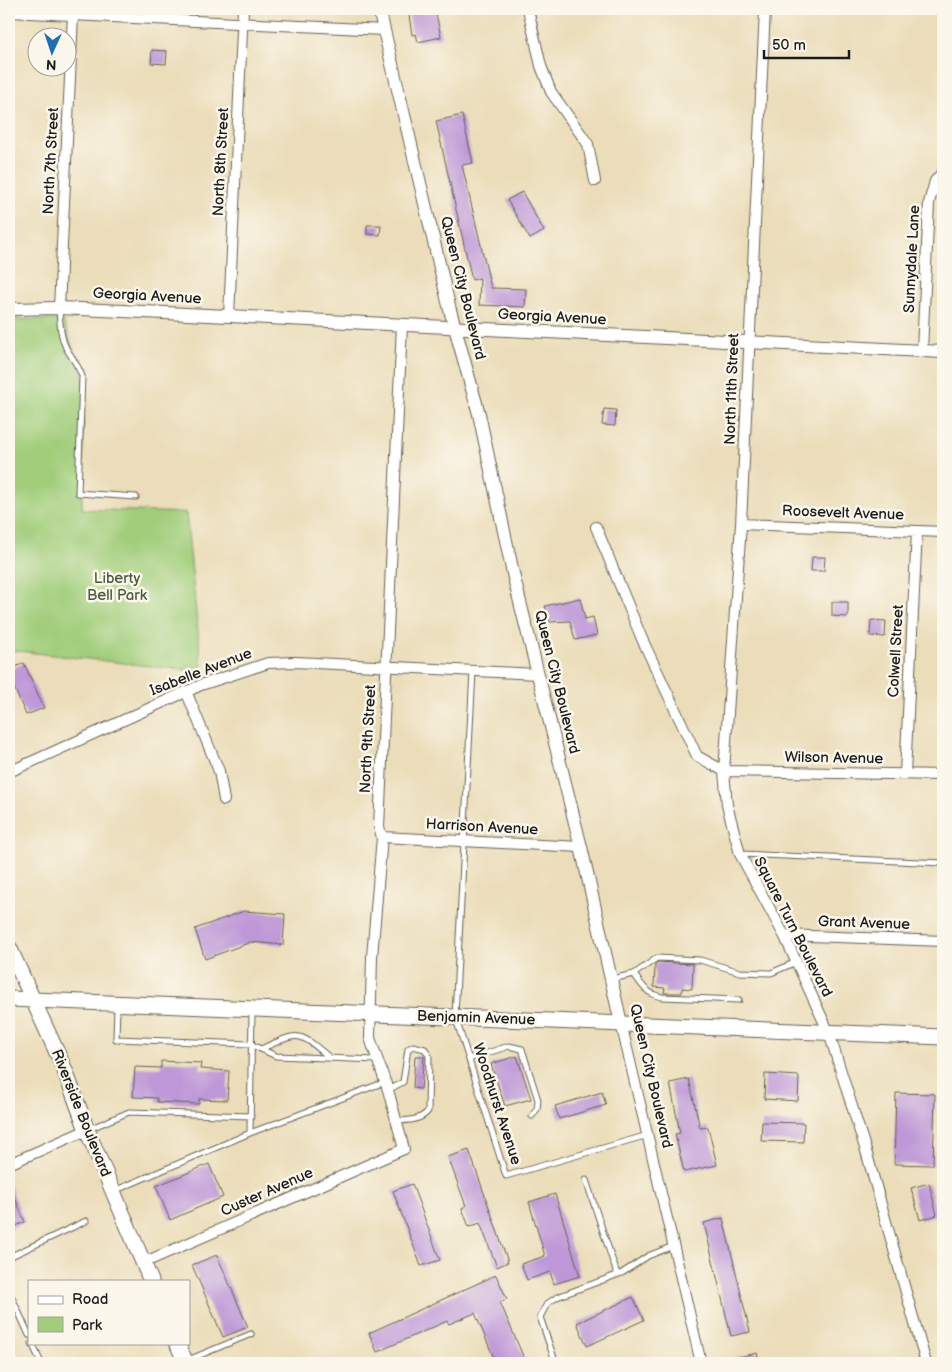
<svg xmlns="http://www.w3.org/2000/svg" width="952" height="1372" font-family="'Balsamiq Sans',sans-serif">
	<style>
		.green { fill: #a2ce7b; stroke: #5f754c }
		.building { fill: #bd97d7 }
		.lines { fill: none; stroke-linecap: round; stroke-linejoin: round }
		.service-casing { stroke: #646053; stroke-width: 7 }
		.minor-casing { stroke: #646053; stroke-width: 12 }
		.tertiary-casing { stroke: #646053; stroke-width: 14 }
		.secondary-casing { stroke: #646053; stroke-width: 17 }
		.service { stroke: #fff; stroke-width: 5 }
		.minor { stroke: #fff; stroke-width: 10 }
		.tertiary { stroke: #fff; stroke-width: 12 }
		.secondary { stroke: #fff; stroke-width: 15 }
		.labels { text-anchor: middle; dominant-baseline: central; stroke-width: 5; stroke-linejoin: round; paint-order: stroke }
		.street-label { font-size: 15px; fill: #1c1c1c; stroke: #fbf7ec }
		.park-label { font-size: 15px; fill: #4b5a3d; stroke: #fbf7ec }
	</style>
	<rect width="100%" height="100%" fill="#fbf7ec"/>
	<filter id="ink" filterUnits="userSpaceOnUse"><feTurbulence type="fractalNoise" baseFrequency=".02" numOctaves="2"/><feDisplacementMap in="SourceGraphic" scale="10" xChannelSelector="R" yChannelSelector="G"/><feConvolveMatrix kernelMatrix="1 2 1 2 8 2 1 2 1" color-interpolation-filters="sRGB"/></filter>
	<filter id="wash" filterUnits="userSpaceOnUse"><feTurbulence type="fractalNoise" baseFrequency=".0096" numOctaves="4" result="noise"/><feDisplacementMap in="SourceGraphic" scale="20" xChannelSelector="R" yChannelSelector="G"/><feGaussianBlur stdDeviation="1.12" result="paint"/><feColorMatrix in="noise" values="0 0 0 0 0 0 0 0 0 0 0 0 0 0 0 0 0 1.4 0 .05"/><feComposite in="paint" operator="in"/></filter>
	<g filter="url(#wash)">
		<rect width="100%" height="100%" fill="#ebddb9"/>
		<!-- green -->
		<path class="green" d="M 9,319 L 63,320 L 84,380 L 82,509 L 186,513 L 202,672 L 9,650 Z"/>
		<g id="blocks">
			<!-- building -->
			<path class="building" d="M 408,9 L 435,9 L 441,37 L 418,42 L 416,34 L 412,35 Z
				M 152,50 L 167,51 L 166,64 L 151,63 Z
				M 462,115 L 473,163 L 462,165 L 491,288 L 526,289 L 525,307 L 479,305 L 480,278 L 472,280 L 436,121 Z
				M 522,192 L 544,231 L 530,239 L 507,200 Z
				M 367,225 L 381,225 L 380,235 L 367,234 Z
				M 604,409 L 616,410 L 615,426 L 602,425 Z
				M 812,557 L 825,557 L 824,571 L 811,571 Z
				M 580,598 L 585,619 L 593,617 L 597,635 L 575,640 L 570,621 L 550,622 L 545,606 Z
				M 832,602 L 848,602 L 848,617 L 832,616 Z
				M 871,620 L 886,621 L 885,637 L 870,636 Z
				M 24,663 L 44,708 L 26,715 L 9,676 L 9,670 Z
				M 244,911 L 285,914 L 283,945 L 251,942 L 205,959 L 195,929 Z
				M 658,962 L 693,964 L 692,989 L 682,988 L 682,993 L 664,993 L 665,988 L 654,987 L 655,965 Z
				M 415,1056 L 424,1056 L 421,1089 L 413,1088 Z
				M 517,1056 L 531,1099 L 505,1106 L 491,1064 Z
				M 161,1061 L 201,1063 L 200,1069 L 229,1071 L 227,1100 L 199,1099 L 199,1104 L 157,1102 L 157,1098 L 133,1097 L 135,1067 L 161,1068 Z
				M 765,1074 L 799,1076 L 798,1101 L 764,1099 Z
				M 689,1079 L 700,1128 L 708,1127 L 717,1165 L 684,1172 L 675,1134 L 680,1133 L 670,1083 Z
				M 602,1092 L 606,1105 L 559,1119 L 555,1106 Z
				M 896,1093 L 935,1094 L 933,1165 L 894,1164 Z
				M 762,1122 L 804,1123 L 803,1142 L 761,1141 Z
				M 469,1150 L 508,1262 L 497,1267 L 480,1223 L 469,1227 L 462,1208 L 466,1206 L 448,1157 Z
				M 209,1164 L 223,1197 L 170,1220 L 156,1186 Z
				M 929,1183 L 937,1215 L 920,1220 L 911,1188 Z
				M 9,1184 L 25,1222 L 9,1229 Z
				M 412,1184 L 440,1260 L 421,1266 L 393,1191 Z
				M 555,1194 L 580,1276 L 554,1284 L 550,1272 L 527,1280 L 521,1264 L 545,1256 L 529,1202 Z
				M 723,1218 L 750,1332 L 731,1336 L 704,1223 Z
				M 217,1255 L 248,1327 L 223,1337 L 192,1265 Z
				M 496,1275 L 507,1299 L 500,1302 L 526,1363 L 496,1363 L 475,1313 L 449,1324 L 447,1321 L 377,1352 L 369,1333 Z
				M 633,1297 L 644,1320 L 587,1346 L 577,1323 Z
				M 757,1353 L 760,1363 L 731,1363 L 730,1359 Z"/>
		</g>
	</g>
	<g filter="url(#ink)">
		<use href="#blocks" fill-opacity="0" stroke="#646053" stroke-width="1"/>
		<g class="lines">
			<!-- service casing -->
			<g class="service-casing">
				<path id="service" d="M 59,309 C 60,322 60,336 66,348 C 72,358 78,365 82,376 L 78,493 L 136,497
					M 473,671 L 455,1016 L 506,1176 L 648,1135
					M 741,854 L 943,863
					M 634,974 C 642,986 647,994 662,997 L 739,1000
					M 612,979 L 634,974 L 657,958 L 700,960 L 740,972 L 771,973 L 796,962
					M 117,1006 L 116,1039 L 250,1044 L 276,1056 L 376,1060
					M 261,1049 C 300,1032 297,1030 330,1058
					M 469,1059 L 509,1046 L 522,1049 L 538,1100 L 537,1109 L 532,1116
					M 388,1090 L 403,1082 L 408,1049 L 413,1046 L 425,1049 L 429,1056 L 428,1111 C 420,1121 408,1120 396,1121
					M 89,1129 L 129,1112 L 251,1116
					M 250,1133 L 252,1011
					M 943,1135 L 943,1168
					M 586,1180 L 617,1274
					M 114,1191 L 250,1133 L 385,1082
					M 9,1257 L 86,1221
					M 9,1291 L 29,1335
					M 32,1343 L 41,1363
					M 188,1360 L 251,1334
					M 555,1361 L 540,1317 L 547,1304 L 557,1297 L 622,1273 L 648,1256 L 673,1246"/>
			</g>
			<!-- minor casing -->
			<g class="minor-casing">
				<path id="minor" d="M 528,9 L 541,66 L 551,92 L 588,144 L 595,181
					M 765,9 L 741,524 L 724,771 L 943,775
					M 9,12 L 384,30
					M 59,308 L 73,15
					M 229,316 L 243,9
					M 922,351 L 929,203 L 935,181 L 943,172
					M 741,524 L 943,532
					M 596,527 L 642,639 L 697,756 L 724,771 L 727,805 L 740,854 L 784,935 L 829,1033 L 866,1151 L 926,1363
					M 186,691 L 219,771 L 224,800
					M 9,772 L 201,685 L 268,663 L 295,662 L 538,674
					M 905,774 L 917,531
					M 382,837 L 581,847
					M 784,935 L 943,941
					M 621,1023 L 701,1363
					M 9,1164 L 87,1130
					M 143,1263 L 404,1149 L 388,1090 L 370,1038 L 372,957 L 382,837 L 379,827 L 402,325"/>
			</g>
			<!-- tertiary casing -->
			<g class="tertiary-casing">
				<path id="tertiary" d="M 379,9 L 450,310 L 479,414 L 514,578 L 581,847 L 621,1023
					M 9,309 L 59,308 L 229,316 L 943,352"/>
			</g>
			<!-- secondary casing -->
			<g class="secondary-casing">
				<path id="secondary" d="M 9,947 L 64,1068 L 87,1130 L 151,1281
					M 9,999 L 943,1037
					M 177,1343 L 186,1363"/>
			</g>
			<!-- service -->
			<use href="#service" class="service"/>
			<!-- minor -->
			<use href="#minor" class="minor"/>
			<!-- tertiary -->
			<use href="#tertiary" class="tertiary"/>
			<!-- secondary -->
			<use href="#secondary" class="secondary"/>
		</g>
	</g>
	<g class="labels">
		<!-- street labels -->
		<g class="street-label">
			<text transform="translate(51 161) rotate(-87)">North 7th Street</text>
			<text transform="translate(221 162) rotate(-87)">North 8th Street</text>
			<text transform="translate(912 259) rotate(-87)">Sunnydale Lane</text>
			<text transform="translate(463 288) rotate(76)">Queen City Boulevard</text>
			<text transform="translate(147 296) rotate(3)">Georgia Avenue</text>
			<text transform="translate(552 317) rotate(3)">Georgia Avenue</text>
			<text transform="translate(732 389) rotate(-88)">North 11th Street</text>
			<text transform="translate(843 513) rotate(2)">Roosevelt Avenue</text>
			<text transform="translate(896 651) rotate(-87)">Colwell Street</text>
			<text transform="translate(201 672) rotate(-21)">Isabelle Avenue</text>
			<text transform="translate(557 682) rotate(76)">Queen City Boulevard</text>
			<text transform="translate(368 739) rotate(-87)">North 9th Street</text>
			<text transform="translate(834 758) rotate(1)">Wilson Avenue</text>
			<text transform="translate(482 827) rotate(3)">Harrison Avenue</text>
			<text transform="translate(864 923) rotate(2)">Grant Avenue</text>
			<text transform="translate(793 927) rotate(63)">Square Turn Boulevard</text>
			<text transform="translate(476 1018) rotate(2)">Benjamin Avenue</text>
			<text transform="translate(651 1076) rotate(77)">Queen City Boulevard</text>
			<text transform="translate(497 1104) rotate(72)">Woodhurst Avenue</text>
			<text transform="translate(81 1113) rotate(68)">Riverside Boulevard</text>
			<text transform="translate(267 1192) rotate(-24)">Custer Avenue</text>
		</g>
		<!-- park labels -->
		<g class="park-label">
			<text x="117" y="578">Liberty<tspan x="117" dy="17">Bell Park</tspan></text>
		</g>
	</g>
	<!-- margin -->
	<rect width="952" height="1372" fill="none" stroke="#fbf7ec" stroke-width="30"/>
	<!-- legend -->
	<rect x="28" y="1280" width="162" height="65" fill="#fbf7ec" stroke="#a29f99"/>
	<rect x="38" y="1296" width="25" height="8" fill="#ffffff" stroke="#a29f99"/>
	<text x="72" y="1304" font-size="15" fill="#1c1c1c">Road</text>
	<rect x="38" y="1317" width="25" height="15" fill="#a2ce7b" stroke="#a29f99"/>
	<text x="72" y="1330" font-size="15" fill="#1c1c1c">Park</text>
	<!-- north arrow -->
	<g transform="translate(52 52) rotate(183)"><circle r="24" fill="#fbf7ec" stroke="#a29f99"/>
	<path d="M0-4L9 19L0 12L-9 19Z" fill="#1f6fb2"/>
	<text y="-8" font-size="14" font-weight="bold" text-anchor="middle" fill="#1c1c1c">N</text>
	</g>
	<!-- scale -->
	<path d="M764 50v8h85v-8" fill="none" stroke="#1c1c1c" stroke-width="2.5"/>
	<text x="772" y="50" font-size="15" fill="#1c1c1c" stroke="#fbf7ec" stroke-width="4" paint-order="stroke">50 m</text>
</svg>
